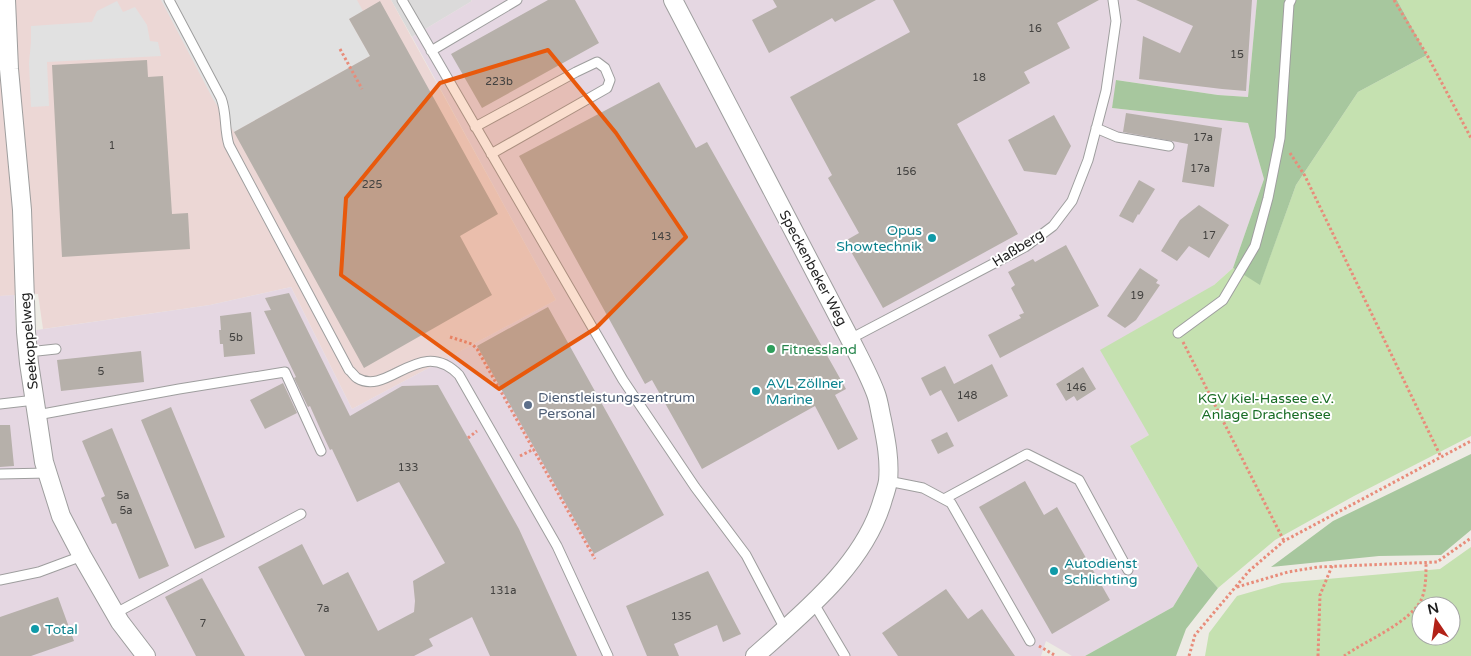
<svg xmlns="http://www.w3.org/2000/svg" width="1471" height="656" font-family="'Varela Round',sans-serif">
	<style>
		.residential { fill: #dbdada }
		.commercial { fill: #ecd7d5 }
		.industrial { fill: #e5d7e2 }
		.grass { fill: #c5e1b0; fill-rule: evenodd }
		.forest { fill: #a7c79e }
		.parking { fill: #e1e1e1 }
		.building { fill: #b6b0aa }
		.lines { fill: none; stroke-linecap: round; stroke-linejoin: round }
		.service-casing { stroke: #9e9e9e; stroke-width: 11 }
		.minor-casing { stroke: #9e9e9e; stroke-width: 20 }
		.path { stroke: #e88c7a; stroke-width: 3; stroke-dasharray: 2.5 2.5; stroke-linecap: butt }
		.service { stroke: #fff; stroke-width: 9 }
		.minor { stroke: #fff; stroke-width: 18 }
		.marked { fill: #e8590c; fill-opacity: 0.2; stroke: #e8590c; stroke-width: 4; stroke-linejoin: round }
		.culture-dot { fill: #0f9aa8; stroke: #fff; stroke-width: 2 }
		.leisure-dot { fill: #2e9e5b; stroke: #fff; stroke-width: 2 }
		.service-dot { fill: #5c6f8a; stroke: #fff; stroke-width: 2 }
		.labels { text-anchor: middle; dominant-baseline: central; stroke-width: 4; stroke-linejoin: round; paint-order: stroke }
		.number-label { font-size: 11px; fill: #434240 }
		.culture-label { font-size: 14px; fill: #0d838f; stroke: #fff; text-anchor: start }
		.street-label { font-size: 14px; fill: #1d1d1d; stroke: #fff }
		.leisure-label { font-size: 14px; fill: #27864d; stroke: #fff; text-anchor: start }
		.service-label { font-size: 14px; fill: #4e5e75; stroke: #fff; text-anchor: start }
		.park-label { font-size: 14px; fill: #196d25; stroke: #fff }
	</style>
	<rect width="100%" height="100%" fill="#edebe4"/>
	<!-- residential -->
	<path class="residential" d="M 391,0 L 471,0 L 472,1 L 412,37 Z"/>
	<!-- commercial -->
	<path class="commercial" d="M 0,0 L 391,0 L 556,300 L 352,409 L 291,287 L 210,305 L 43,329 L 38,294 L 0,296 Z"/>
	<!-- industrial -->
	<path class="industrial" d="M 471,0 L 1257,0 L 1248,97 L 1218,95 L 1117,80 L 1112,108 L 1248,123 L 1264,179 L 1233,268 L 1214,285 L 1149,435 L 1130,446 L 1198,566 L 1173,607 L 1085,656 L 1072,656 L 1046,641 L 1041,656 L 0,656 L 0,296 L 14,295 L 16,333 L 210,305 L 291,287 L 352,409 L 556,300 L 412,37 L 472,1 Z"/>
	<!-- grass -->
	<path class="grass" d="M 1397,0 L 1471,0 L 1471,436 L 1354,496 L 1275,540 L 1218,588 L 1198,566 L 1130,446 L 1149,435 L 1100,350 L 1214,285 L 1233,268 L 1260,284 L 1296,185 L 1358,92 L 1427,55 Z
		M 1471,547 L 1471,656 L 1205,656 L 1209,633 L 1237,596 L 1282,583 L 1440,569 ZM 1421,606 L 1451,606 L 1451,636 L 1421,636 Z"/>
	<!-- forest -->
	<path class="forest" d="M 1257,0 L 1397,0 L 1427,55 L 1358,92 L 1296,185 L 1260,285 L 1233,268 L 1264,179 L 1248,123 L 1112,108 L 1116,80 L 1218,95 L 1248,97 Z
		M 1471,454 L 1471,530 L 1441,555 L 1379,556 L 1271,567 L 1333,521 Z
		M 1198,566 L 1218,588 L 1186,629 L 1176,656 L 1085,656 L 1173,607 Z"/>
	<!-- parking -->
	<path class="parking" d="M 161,0 L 357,0 L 363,11 L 349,19 L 370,56 L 234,132 L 213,99 Z
		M 117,1 L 123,12 L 135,7 L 147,25 L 150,41 L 158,42 L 161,56 L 47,62 L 49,106 L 31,107 L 29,63 L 31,42 L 31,26 L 92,22 L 97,11 Z"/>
	<!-- building -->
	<path class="building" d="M 548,0 L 575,0 L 599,43 L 482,108 L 451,54 Z
		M 773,0 L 876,0 L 835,22 L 832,18 L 769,53 L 752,20 L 777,7 Z
		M 893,0 L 1099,0 L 1057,23 L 1070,48 L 1024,72 L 1030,83 L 957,124 L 1018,234 L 883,308 L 845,241 L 859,233 L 828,178 L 832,175 L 790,97 L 910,32 Z
		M 1136,0 L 1252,0 L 1246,91 L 1222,89 L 1139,79 L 1143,36 L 1180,53 L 1193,26 Z
		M 380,1 L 498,214 L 460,236 L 492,295 L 364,368 L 234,132 L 370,56 L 349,19 Z
		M 147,60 L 148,77 L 163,76 L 172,214 L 188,213 L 190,249 L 62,257 L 52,65 Z
		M 659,82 L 696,148 L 707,142 L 846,389 L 835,395 L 858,439 L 838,450 L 815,406 L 702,469 L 652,380 L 645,384 L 519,156 Z
		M 1126,113 L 1222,128 L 1214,187 L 1182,182 L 1188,144 L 1123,132 Z
		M 1054,115 L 1071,146 L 1056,175 L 1024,171 L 1008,140 Z
		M 1139,180 L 1155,189 L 1139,215 L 1138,214 L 1133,223 L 1119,216 Z
		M 1199,205 L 1229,225 L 1209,258 L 1189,246 L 1177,261 L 1161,251 L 1180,220 Z
		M 1066,245 L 1099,306 L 1000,358 L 988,335 L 1021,318 L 1019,315 L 1024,313 L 1011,288 L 1015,285 L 1008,272 L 1033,259 L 1035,262 Z
		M 1140,268 L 1158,280 L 1156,283 L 1160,285 L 1136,320 L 1125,328 L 1107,316 Z
		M 289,293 L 350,416 L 402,386 L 438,385 L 519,529 L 577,656 L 490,656 L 472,617 L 429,639 L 433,646 L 414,656 L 305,656 L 258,567 L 302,544 L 323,585 L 348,572 L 378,631 L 414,612 L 415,601 L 413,581 L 445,563 L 399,482 L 357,502 L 332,449 L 330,450 L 322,433 L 310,406 L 308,407 L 294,378 L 296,377 L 264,311 L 271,310 L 265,298 Z
		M 548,307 L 664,515 L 594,554 L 477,346 Z
		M 251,312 L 255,354 L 224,357 L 223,344 L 220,344 L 219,330 L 221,330 L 220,316 Z
		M 141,351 L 144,382 L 61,391 L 57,360 Z
		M 992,364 L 1008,396 L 958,422 L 941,390 L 930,396 L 921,378 L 945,366 L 954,384 Z
		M 1083,367 L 1096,389 L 1077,401 L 1074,396 L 1066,401 L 1056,384 Z
		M 283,383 L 297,413 L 265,429 L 250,400 Z
		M 171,407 L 225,537 L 195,549 L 141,420 Z
		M 0,425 L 10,425 L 14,466 L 0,467 Z
		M 112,428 L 169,566 L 139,579 L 116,523 L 112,524 L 101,498 L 105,496 L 82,441 Z
		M 947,432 L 954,446 L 938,454 L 931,440 Z
		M 1025,481 L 1044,515 L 1057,507 L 1110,600 L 1052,634 L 979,507 Z
		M 708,571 L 741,634 L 723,642 L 717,625 L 674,644 L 679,656 L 647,656 L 626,606 Z
		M 202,578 L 245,656 L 196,656 L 165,597 Z
		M 946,589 L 968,619 L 982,609 L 1015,656 L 898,656 L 882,633 Z
		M 58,597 L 74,641 L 31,656 L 0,656 L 0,617 Z"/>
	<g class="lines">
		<!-- service casing -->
		<g class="service-casing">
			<path id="service" d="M 169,0 L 221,98 C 227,113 224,129 229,145 L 349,370 C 352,372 354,376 357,378 C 388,397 420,335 459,375 L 557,546 L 608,656
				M 402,0 L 623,380 L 695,487 L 746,555 L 785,629
				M 431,51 L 517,0
				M 475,127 L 576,72 L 597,62 L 605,68 L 610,80 L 607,88 L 491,154
				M 1096,128 L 1117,137 L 1169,146
				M 1178,333 L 1223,300 L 1255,246 L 1268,198 L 1280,138 L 1289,4 L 1291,0
				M 850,339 L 1025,247 L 1053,226 L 1072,201 L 1088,160 L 1106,91 L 1116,21 L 1113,0
				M 28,352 L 56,349
				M 0,404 L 35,400
				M 37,415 L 179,389 L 285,372 L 321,451
				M 0,474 L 48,473
				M 888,481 L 923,488 L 951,503 L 1030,641
				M 944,499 L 1027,454 L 1079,480 L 1128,570
				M 0,580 L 39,572 L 82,556
				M 813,602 L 845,656
				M 114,614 L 301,514"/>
		</g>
		<!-- minor casing -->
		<g class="minor-casing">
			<path id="minor" d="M 6,0 L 9,69 L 22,210 L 26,332 L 29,363 L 44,462 L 61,516 L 82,556 L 120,622 L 146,656
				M 673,0 L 850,339 C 859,357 869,375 876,394 C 879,402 880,412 882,420 C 886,440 890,460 888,481 C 887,487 885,493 883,499 C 865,564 803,613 755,656"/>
		</g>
		<!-- path -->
		<path class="path" d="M 1394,0 L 1427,55 L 1471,138
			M 340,49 L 362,89
			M 1290,153 L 1305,176 L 1441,457
			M 450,337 L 472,344 L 477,349 L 595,559
			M 1183,342 L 1284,541
			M 468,438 L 477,431
			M 520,456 L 534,449
			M 1237,587 L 1288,572 L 1318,567 L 1437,562 L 1471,538
			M 1039,646 L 1056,656
			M 1189,656 L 1195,635 L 1249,571 L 1284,541 L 1471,441
			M 1318,656 L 1320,595 L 1332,566
			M 1344,656 C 1365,641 1412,622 1422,598 C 1426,587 1426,575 1426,563"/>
		<!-- service -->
		<use href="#service" class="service"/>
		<!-- minor -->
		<use href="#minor" class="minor"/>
	</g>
	<!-- marked area -->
	<path class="marked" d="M 548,50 L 616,133 L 686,237 L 596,328 L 499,389 L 341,275 L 346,198 L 440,83 Z"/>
	<!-- markers -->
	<g class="culture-dot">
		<circle cx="932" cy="238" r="5"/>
		<circle cx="756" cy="391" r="5"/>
		<circle cx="1054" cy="571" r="5"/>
		<circle cx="35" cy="629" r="5"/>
	</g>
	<circle class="leisure-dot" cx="771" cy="349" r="5"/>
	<circle class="service-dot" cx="528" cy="405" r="5"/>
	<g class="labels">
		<!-- number labels -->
		<g class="number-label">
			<text x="1035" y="28">16</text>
			<text x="1237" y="54">15</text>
			<text x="979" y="77">18</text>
			<text x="499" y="81">223b</text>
			<text x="1203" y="137">17a</text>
			<text x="112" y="145">1</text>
			<text x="1200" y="168">17a</text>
			<text x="906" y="171">156</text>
			<text x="372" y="184">225</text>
			<text x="1209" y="235">17</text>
			<text x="661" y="236">143</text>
			<text x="1137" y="295">19</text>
			<text x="236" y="337">5b</text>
			<text x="101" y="371">5</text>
			<text x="1076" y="387">146</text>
			<text x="967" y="395">148</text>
			<text x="408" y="467">133</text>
			<text x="123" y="495">5a</text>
			<text x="126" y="510">5a</text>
			<text x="503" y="590">131a</text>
			<text x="323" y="608">7a</text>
			<text x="681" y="616">135</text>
			<text x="203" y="623">7</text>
		</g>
		<!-- culture labels -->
		<g class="culture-label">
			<text x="922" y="230" text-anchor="end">Opus<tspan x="922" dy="16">Showtechnik</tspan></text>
			<text x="766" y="383">AVL Zöllner<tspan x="766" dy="16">Marine</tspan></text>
			<text x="1064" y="563">Autodienst<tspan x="1064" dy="16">Schlichting</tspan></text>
			<text x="45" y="629">Total</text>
		</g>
		<!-- street labels -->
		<g class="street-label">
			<text transform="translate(1018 248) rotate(-32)">Haßberg</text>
			<text transform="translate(813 268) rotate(62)">Speckenbeker Weg</text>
			<text transform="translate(29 341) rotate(-95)">Seekoppelweg</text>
		</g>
		<!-- leisure labels -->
		<g class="leisure-label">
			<text x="781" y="349">Fitnessland</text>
		</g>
		<!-- service labels -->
		<g class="service-label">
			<text x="538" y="397">Dienstleistungszentrum<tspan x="538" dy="16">Personal</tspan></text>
		</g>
		<!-- park labels -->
		<g class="park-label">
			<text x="1266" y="398">KGV Kiel-Hassee e.V.<tspan x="1266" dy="16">Anlage Drachensee</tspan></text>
		</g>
	</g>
	<!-- north arrow -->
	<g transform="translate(1436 621) rotate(347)"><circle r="24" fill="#ffffff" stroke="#a5a5a5"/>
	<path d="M0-4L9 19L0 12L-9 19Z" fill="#b22218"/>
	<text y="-8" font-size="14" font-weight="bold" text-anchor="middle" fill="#1d1d1d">N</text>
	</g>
</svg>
